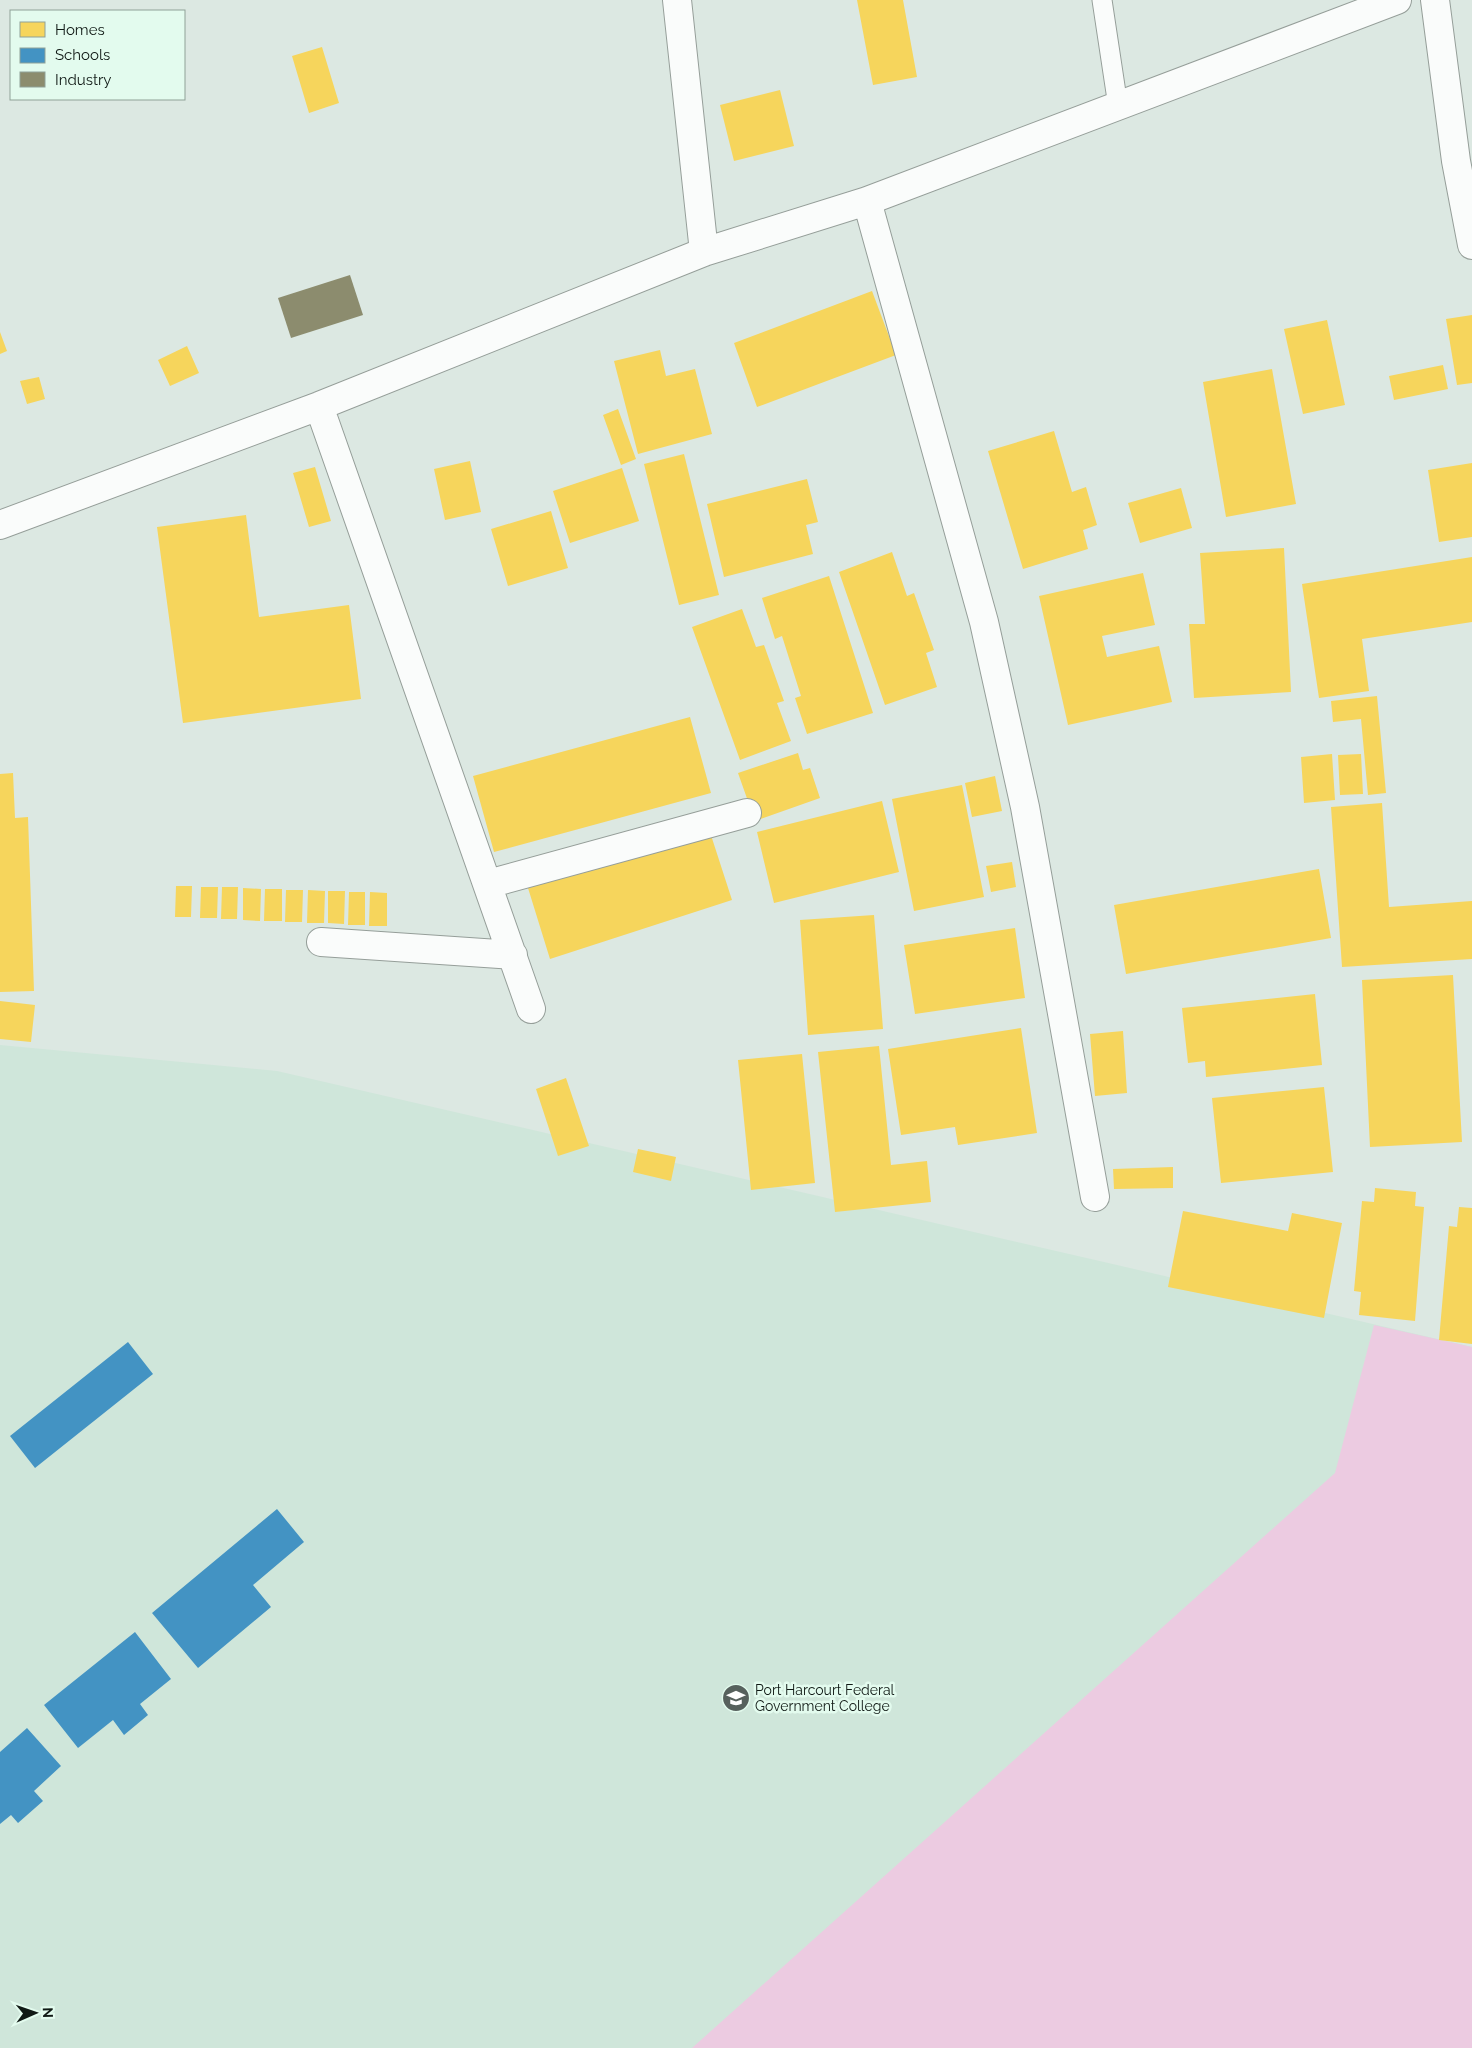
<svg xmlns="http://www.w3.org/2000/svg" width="1472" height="2048" font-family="Raleway,sans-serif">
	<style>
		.built { fill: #cfe6da }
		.green { fill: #eccbe1 }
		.homes { fill: #f6d55c }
		.schools { fill: #4393c3 }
		.industry { fill: #8c8c6e }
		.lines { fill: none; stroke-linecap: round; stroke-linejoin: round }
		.lane-casing { stroke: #959e99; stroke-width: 21 }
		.street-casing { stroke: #959e99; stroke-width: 30 }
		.lane { stroke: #fafcfb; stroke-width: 19 }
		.street { stroke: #fafcfb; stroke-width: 28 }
		.labels { text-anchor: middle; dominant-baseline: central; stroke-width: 5; stroke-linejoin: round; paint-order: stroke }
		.poi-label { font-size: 14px; fill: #101915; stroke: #e3fbee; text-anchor: start }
	</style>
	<rect width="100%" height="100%" fill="#dce8e2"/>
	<!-- built -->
	<path class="built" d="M 0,1045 L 277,1071 L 1472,1347 L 1472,2048 L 0,2048 Z"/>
	<!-- green -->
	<path class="green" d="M 1374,1325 L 1472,1347 L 1472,2048 L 692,2048 L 1335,1473 Z"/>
	<!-- homes -->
	<path class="homes" d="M 857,0 L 903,0 L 917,77 L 873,85 Z
		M 322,47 L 339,103 L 309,113 L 292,56 Z
		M 780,90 L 794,146 L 734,161 L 720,105 Z
		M 872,291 L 896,355 L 757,407 L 734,343 Z
		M 1472,315 L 1472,383 L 1457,385 L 1446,319 Z
		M 1327,320 L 1345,405 L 1303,414 L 1284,329 Z
		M 0,332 L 7,351 L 0,354 Z
		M 187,346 L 199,373 L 170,386 L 158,360 Z
		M 660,350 L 666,376 L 695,369 L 712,434 L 638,454 L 614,361 Z
		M 1443,365 L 1448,389 L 1394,400 L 1389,376 Z
		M 1272,369 L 1296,504 L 1226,517 L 1203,382 Z
		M 39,377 L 45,399 L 27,404 L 20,381 Z
		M 618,409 L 636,459 L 621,465 L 603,415 Z
		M 1054,431 L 1072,492 L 1086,487 L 1097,525 L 1083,530 L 1088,549 L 1023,569 L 988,451 Z
		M 684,454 L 719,595 L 679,605 L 644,464 Z
		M 470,461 L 481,512 L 445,520 L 434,469 Z
		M 1472,463 L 1472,537 L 1439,542 L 1428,470 Z
		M 315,467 L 331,521 L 309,527 L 293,473 Z
		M 622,468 L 639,521 L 570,543 L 553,491 Z
		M 807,479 L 818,522 L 806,525 L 813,554 L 724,577 L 707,504 Z
		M 1181,488 L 1192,528 L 1140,543 L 1128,503 Z
		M 551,511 L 568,568 L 508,586 L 491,529 Z
		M 246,515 L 259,617 L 349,605 L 361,699 L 183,723 L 157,527 Z
		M 1284,548 L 1291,692 L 1194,698 L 1189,624 L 1205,624 L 1200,553 Z
		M 892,552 L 907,596 L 914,593 L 934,650 L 926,653 L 937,687 L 885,705 L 839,572 Z
		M 1472,557 L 1472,622 L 1362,639 L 1369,691 L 1319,698 L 1302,584 Z
		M 1143,573 L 1155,625 L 1102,636 L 1107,657 L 1159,646 L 1172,702 L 1068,725 L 1039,596 Z
		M 829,576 L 873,713 L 807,734 L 795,698 L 801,696 L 782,636 L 775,639 L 762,598 Z
		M 742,609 L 756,647 L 764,645 L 784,701 L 777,703 L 791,741 L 740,760 L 692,627 Z
		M 1377,696 L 1386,793 L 1368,795 L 1361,719 L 1333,722 L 1331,701 Z
		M 690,717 L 711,793 L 494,852 L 473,776 Z
		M 798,753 L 803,770 L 810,768 L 820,798 L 755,821 L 738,773 Z
		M 1332,754 L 1335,800 L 1304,803 L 1301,757 Z
		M 1361,754 L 1363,794 L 1340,795 L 1338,755 Z
		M 13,773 L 15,818 L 28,817 L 34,991 L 0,992 L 0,774 Z
		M 995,776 L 1002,811 L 972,817 L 965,783 Z
		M 962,785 L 984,897 L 914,911 L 892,799 Z
		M 882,801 L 899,872 L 774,903 L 757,832 Z
		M 1382,803 L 1389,907 L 1472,901 L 1472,959 L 1342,967 L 1331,807 Z
		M 709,829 L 732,900 L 550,959 L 528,888 Z
		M 1012,862 L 1016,887 L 991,892 L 986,866 Z
		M 1319,869 L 1331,938 L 1126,974 L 1114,905 Z
		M 176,886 L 192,886 L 191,917 L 175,917 Z
		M 201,887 L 218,887 L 217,918 L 200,918 Z
		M 222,887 L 238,887 L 237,919 L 221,919 Z
		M 243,888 L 261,889 L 260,921 L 243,920 Z
		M 265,889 L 282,889 L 282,921 L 264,921 Z
		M 286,890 L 303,890 L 302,922 L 285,922 Z
		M 308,890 L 325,891 L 324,923 L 307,923 Z
		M 328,891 L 345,891 L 344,924 L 328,923 Z
		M 349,892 L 365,892 L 365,925 L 348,925 Z
		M 370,892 L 387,893 L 387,926 L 369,926 Z
		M 874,915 L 883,1029 L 808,1035 L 800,920 Z
		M 1015,928 L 1025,998 L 915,1014 L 904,945 Z
		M 1453,975 L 1462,1142 L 1370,1147 L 1362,980 Z
		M 1315,994 L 1322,1065 L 1206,1077 L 1205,1061 L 1188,1063 L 1182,1008 Z
		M 0,1001 L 35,1005 L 31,1042 L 0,1039 Z
		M 1021,1028 L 1037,1133 L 958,1145 L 955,1127 L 901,1135 L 888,1049 Z
		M 1123,1031 L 1127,1093 L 1095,1096 L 1090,1034 Z
		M 879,1046 L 891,1165 L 927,1161 L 931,1202 L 835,1212 L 818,1052 Z
		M 802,1054 L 815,1183 L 751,1190 L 738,1060 Z
		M 566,1078 L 589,1146 L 558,1156 L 536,1089 Z
		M 1324,1087 L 1333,1172 L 1221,1183 L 1212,1098 Z
		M 638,1149 L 676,1157 L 671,1181 L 633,1172 Z
		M 1173,1167 L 1173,1188 L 1114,1189 L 1113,1169 Z
		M 1375,1188 L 1416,1192 L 1415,1206 L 1424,1207 L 1415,1321 L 1359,1315 L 1361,1292 L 1354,1291 L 1362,1201 L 1374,1202 Z
		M 1459,1207 L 1472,1208 L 1472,1344 L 1439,1340 L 1449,1226 L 1457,1227 Z
		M 1183,1211 L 1288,1231 L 1292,1213 L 1342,1223 L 1324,1318 L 1168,1287 Z"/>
	<!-- schools -->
	<path class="schools" d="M 128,1342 L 153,1374 L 35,1468 L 10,1436 Z
		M 277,1509 L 304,1542 L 253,1585 L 271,1607 L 198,1668 L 152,1613 Z
		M 135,1632 L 171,1679 L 140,1704 L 148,1715 L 124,1735 L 113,1720 L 78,1748 L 44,1705 Z
		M 27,1728 L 61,1766 L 34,1791 L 43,1801 L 18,1823 L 11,1815 L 0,1824 L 0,1752 Z"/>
	<!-- industry -->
	<path class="industry" d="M 350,275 L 363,315 L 291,338 L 278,298 Z"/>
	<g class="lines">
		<!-- lane casing -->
		<g class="lane-casing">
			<path id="lane" d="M 1102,0 L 1118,106"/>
		</g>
		<!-- street casing -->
		<g class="street-casing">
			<path id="street" d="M 677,0 L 704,252
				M 1435,0 L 1456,161 L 1472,245
				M 867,201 L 984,622 L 1025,807 L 1095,1197
				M 319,406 L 531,1009
				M 0,525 L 319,406 L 704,252 L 867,201 L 1397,0
				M 488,884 L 747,813
				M 321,942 L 513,955"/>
		</g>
		<!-- lane -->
		<use href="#lane" class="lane"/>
		<!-- street -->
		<use href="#street" class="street"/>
	</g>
	<!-- icons -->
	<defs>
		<g id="university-disc" transform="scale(1.4375)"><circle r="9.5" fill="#57615d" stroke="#e3fbee"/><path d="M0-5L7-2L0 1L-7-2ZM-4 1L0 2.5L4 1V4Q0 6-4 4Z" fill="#fff"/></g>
	</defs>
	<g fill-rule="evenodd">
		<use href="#university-disc" x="736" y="1698"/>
	</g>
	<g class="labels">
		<!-- poi labels -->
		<g class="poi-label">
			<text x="755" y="1690">Port Harcourt Federal<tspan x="755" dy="16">Government College</tspan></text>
		</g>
	</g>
	<!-- legend -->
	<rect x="10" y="10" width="175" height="90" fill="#e3fbee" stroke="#8fa197"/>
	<rect x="20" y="22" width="25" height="15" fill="#f6d55c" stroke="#8fa197"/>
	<text x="55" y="35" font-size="15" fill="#101915">Homes</text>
	<rect x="20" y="48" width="25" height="15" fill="#4393c3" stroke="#8fa197"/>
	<text x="55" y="60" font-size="15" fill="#101915">Schools</text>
	<rect x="20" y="72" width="25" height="15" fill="#8c8c6e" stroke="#8fa197"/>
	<text x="55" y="85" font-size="15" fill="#101915">Industry</text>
	<!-- north arrow -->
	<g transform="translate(35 2013) rotate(88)" stroke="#e3fbee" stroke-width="4" paint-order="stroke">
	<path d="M0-4L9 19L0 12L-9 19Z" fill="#101915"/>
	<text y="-8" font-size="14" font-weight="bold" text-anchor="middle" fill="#101915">N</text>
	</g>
</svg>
